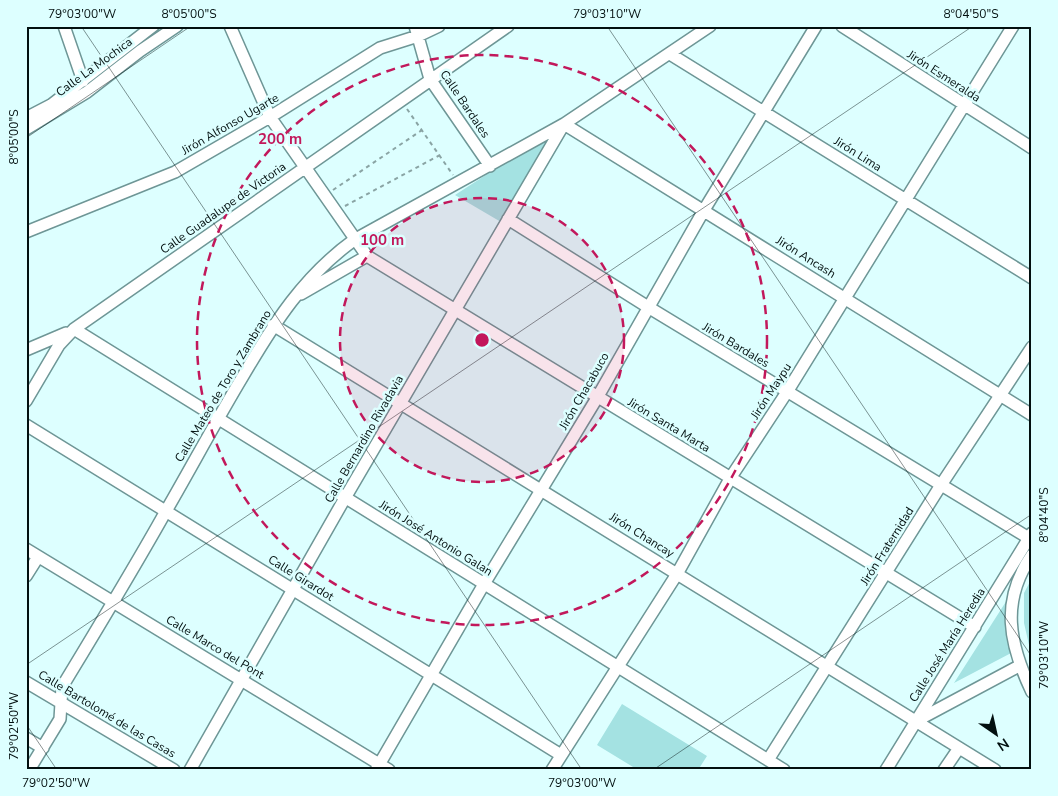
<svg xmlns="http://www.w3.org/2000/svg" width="1058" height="796" font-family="'Nunito Sans',sans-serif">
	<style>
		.green { fill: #a4e2e2 }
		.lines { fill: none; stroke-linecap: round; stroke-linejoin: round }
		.minor-casing { stroke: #6e9696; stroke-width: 14 }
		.path { stroke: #8aa4a4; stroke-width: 2; stroke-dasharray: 4 4; stroke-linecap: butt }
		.minor { stroke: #fff; stroke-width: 11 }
		.ticks { fill: none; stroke: #031010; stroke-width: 1; stroke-opacity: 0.45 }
		.ring { fill: none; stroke: #c2185b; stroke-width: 2.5; stroke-dasharray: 9 6 }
		.labels { text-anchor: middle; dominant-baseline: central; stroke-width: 5; stroke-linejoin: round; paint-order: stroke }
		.street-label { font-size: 12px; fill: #031010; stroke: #dff }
		.centre { fill: #c2185b; stroke: #dff; stroke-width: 2.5 }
		.ring-label { font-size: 15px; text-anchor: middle; font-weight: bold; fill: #c2185b; stroke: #dff; stroke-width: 5; stroke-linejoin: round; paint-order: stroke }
		.neatline { fill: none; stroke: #031010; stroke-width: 2 }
		.ticks-label { font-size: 12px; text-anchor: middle; fill: #031010 }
	</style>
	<rect width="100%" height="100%" fill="#dff"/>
	<!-- green -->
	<path class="green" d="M 564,124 L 501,222 L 455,195 Z
		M 1032,578 L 1032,658 L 1024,623 L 1024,593 Z
		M 1007,600 L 1013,652 L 954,683 Z
		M 622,704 L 707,756 L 698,770 L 638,770 L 597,745 Z"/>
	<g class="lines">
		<!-- minor casing -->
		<g class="minor-casing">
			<path id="minor" d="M 64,26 L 83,81
				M 230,26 L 270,117 L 367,256 L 975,627
				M 415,26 L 430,79 L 490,166
				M 842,26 L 1032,148
				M 670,54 L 1032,278
				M 26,118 L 51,105 L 153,26
				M 26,129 L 87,92 L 140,51 L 177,26
				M 508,219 L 648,307 L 1032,540
				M 26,232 L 175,172 L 270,117 L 380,48 L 418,36 L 439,26
				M 301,294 L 367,256
				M 273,325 L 995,770
				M 74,329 L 784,770
				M 26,350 L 66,333
				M 26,401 L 59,345 L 74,329 L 508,26
				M 26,425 L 561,755
				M 26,549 L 389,770
				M 1032,555 C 1000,601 1009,644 1032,692
				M 26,576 L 38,557
				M 26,682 L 174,770
				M 918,720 L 1019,666
				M 26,738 L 43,748
				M 768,760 L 941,485 L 1032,347
				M 29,770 L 60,719 L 62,687 C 97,629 133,570 166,511 C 192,466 216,421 243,376 C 274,323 304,276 354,240 L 564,124 L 710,26
				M 190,770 L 345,498 L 564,124 L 1032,415
				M 376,770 L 484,584 L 597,398 L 704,210 L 816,26
				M 552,770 L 677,574 L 731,477 L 787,392 L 1013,26
				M 886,770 L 1032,533
				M 944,770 L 959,748"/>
		</g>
		<!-- path -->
		<path class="path" d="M 407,109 L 453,175
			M 333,190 L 422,130
			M 345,206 L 440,155"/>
		<!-- minor -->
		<use href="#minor" class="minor"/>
	</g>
	<!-- ticks -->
	<path class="ticks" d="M 81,26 L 582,770M 607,26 L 1032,657M 26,138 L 191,26M 26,665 L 973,26M 26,724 L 57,770M 653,770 L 1032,514"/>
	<!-- distance rings -->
	<circle cx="482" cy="340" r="142" fill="#c2185b" fill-opacity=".12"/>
	<g class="ring">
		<circle cx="482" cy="340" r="142"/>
		<circle cx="482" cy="340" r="285"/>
	</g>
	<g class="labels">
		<!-- street labels -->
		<g class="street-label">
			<text transform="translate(94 67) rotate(-36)">Calle La Mochica</text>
			<text transform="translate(944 76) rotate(33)">Jirón Esmeralda</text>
			<text transform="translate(465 104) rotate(56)">Calle Bardales</text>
			<text transform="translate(230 124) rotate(-30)">Jirón Alfonso Ugarte</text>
			<text transform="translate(858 154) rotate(32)">Jirón Lima</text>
			<text transform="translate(223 208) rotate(-35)">Calle Guadalupe de Victoria</text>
			<text transform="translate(806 257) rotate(32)">Jirón Ancash</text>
			<text transform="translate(736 345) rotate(31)">Jirón Bardales</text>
			<text transform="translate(223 386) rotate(-59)">Calle Mateo de Toro y Zambrano</text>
			<text transform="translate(584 391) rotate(-60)">Jirón Chacabuco</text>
			<text transform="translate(771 391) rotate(-57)">Jirón Maypu</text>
			<text transform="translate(669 425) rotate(31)">Jirón Santa Marta</text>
			<text transform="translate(364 439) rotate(-60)">Calle Bernardino Rivadavia</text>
			<text transform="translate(642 535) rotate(32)">Jirón Chancay</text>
			<text transform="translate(436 538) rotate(32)">Jirón José Antonio Galan</text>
			<text transform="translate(887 546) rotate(-58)">Jirón Fraternidad</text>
			<text transform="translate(301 578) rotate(32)">Calle Girardot</text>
			<text transform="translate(947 645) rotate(-58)">Calle José María Heredia</text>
			<text transform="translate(215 647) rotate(31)">Calle Marco del Pont</text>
			<text transform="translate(107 714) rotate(31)">Calle Bartolomé de las Casas</text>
		</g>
	</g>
	<circle cx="482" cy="340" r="8" class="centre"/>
	<g class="ring-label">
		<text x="280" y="144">200 m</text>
		<text x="382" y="245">100 m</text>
	</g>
	<!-- border -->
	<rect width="1058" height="796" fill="none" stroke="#ddffff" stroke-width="55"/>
	<!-- north arrow -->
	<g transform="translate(996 734) rotate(146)" stroke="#ddffff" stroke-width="4" paint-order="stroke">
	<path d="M0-4L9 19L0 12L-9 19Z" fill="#031010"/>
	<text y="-8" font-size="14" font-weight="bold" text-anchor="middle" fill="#031010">N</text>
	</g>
	<rect x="28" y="28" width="1002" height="740" class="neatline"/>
	<g class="ticks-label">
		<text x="82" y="18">79°03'00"W</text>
		<text x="189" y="18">8°05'00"S</text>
		<text x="607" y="18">79°03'10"W</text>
		<text x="971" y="18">8°04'50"S</text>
		<text transform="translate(14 137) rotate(-90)" y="4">8°05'00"S</text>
		<text transform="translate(1044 515) rotate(-90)" y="4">8°04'40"S</text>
		<text transform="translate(1044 655) rotate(-90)" y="4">79°03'10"W</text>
		<text transform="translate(14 726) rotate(-90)" y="4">79°02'50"W</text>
		<text x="56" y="787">79°02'50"W</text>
		<text x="582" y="787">79°03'00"W</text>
	</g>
</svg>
